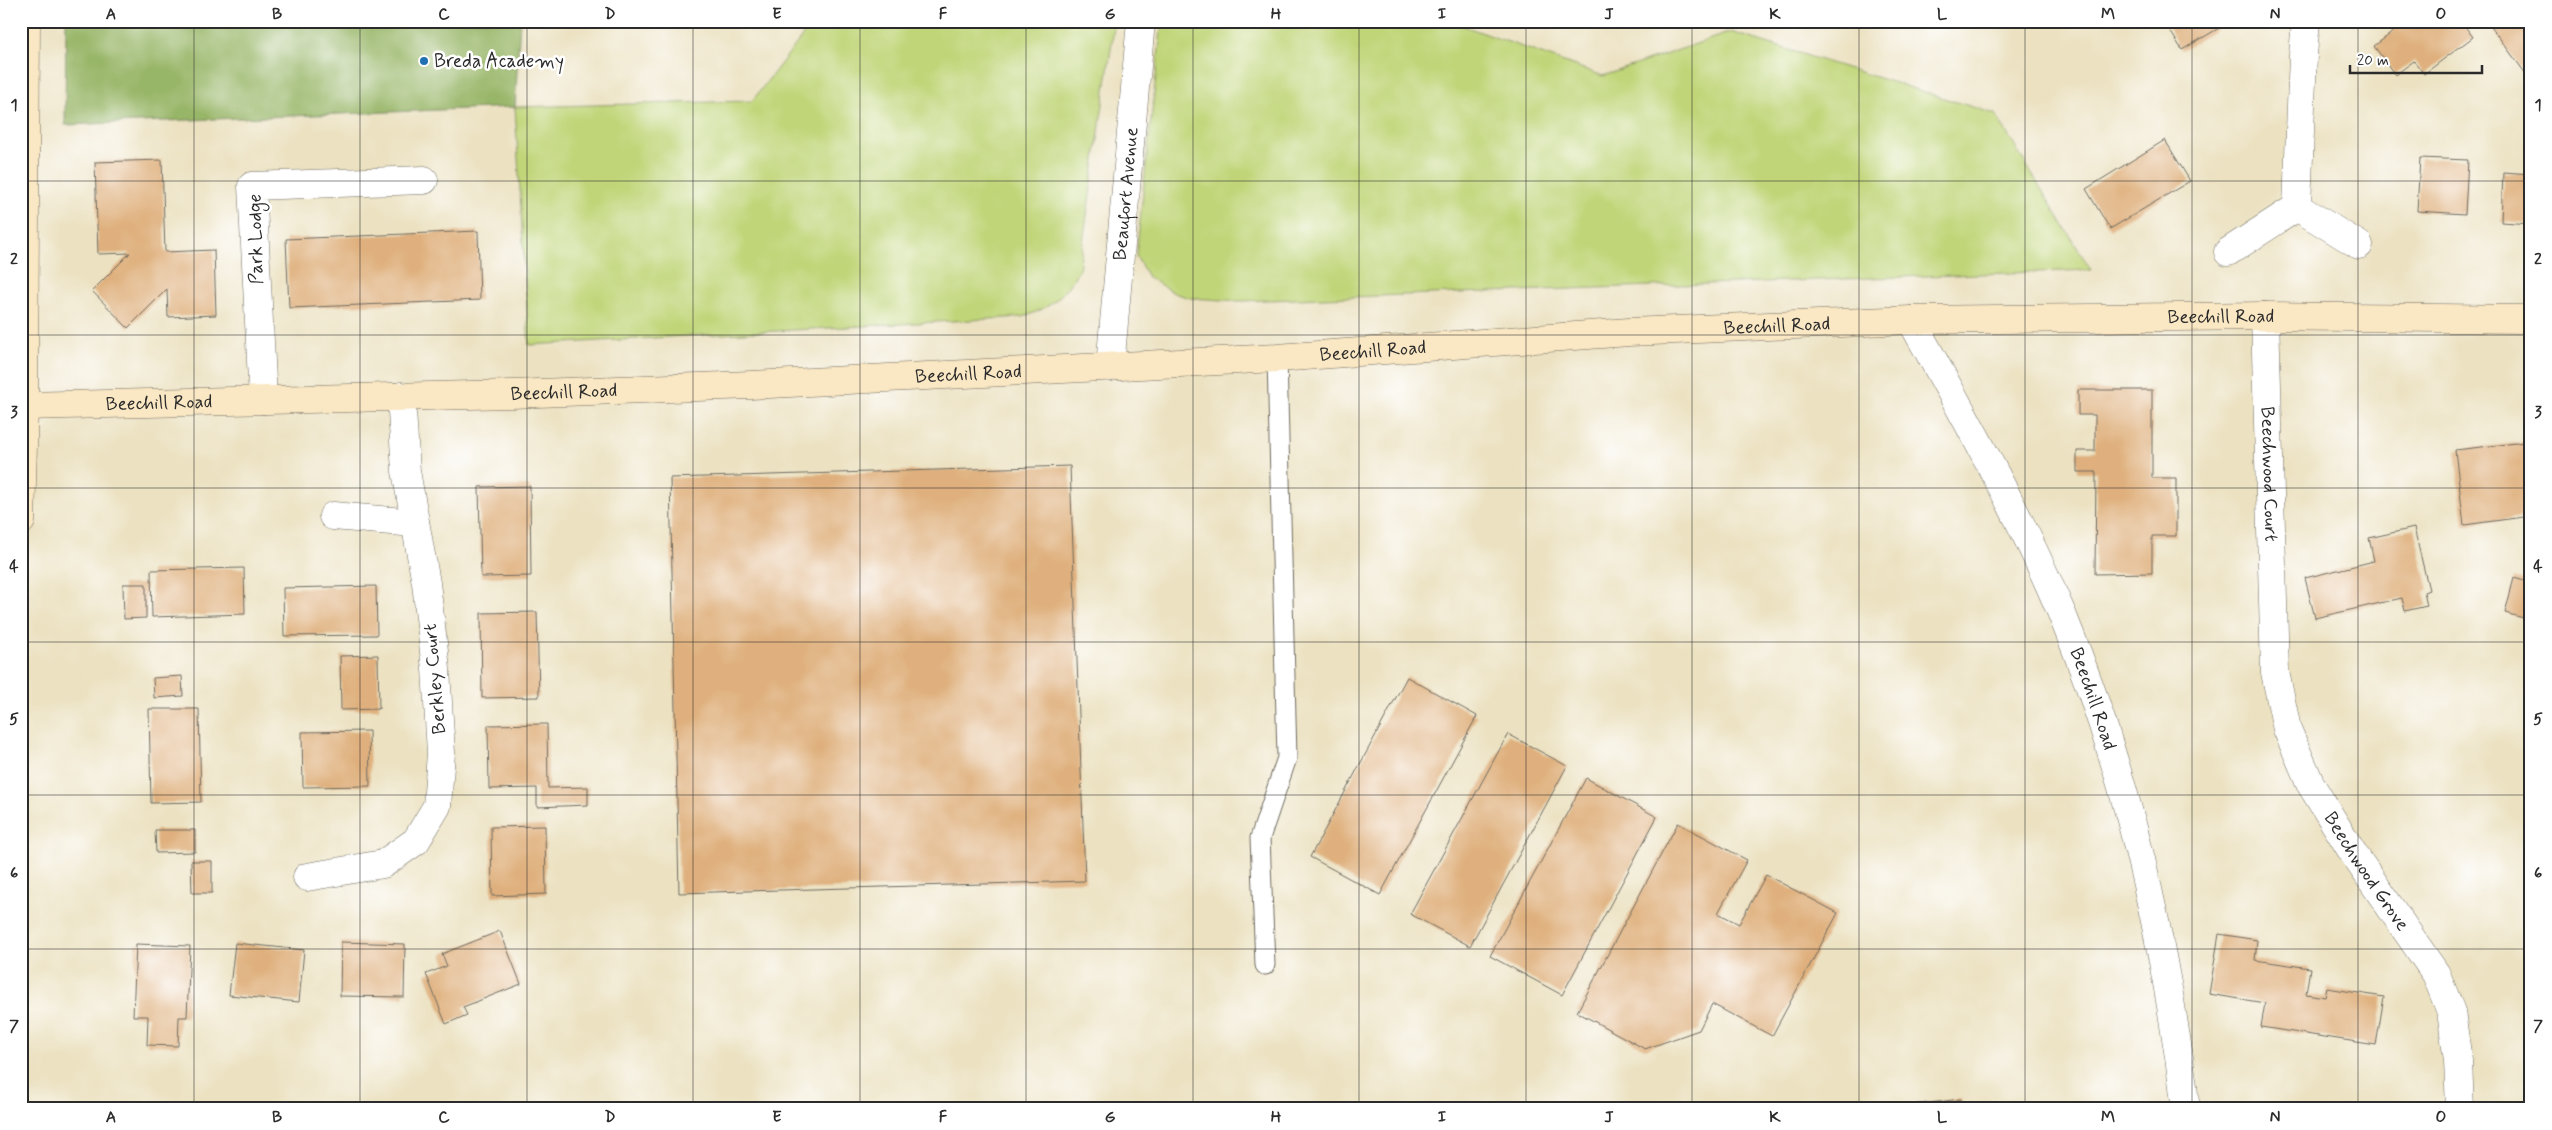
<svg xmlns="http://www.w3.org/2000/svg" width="2552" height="1130" font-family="Mynerve,sans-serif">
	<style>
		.green { fill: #c0d578; stroke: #768052 }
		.forest { fill: #98b668; stroke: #62704a }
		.building { fill: #dfb07d }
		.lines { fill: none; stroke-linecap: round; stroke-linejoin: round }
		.lane-casing { stroke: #6f6b60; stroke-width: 21 }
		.street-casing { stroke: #6f6b60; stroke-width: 29 }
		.secondary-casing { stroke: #6f6b60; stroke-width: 29 }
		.lane { stroke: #fff; stroke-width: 19 }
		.street { stroke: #fff; stroke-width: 28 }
		.secondary { stroke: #fae7c3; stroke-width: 28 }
		.grid { fill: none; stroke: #2b2b2b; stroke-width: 1; stroke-opacity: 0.55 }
		.poi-dot { fill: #1f6fb2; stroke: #fff; stroke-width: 2 }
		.labels { text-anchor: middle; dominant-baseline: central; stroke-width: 5; stroke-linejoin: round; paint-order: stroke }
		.poi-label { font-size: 19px; fill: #2b2b2b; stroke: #fff; text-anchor: start }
		.street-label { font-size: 19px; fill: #2b2b2b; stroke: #fff }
		.neatline { fill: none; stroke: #2b2b2b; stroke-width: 2 }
		.grid-label { font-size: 16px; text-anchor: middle; font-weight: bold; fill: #2b2b2b }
	</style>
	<rect width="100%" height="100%" fill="#fff"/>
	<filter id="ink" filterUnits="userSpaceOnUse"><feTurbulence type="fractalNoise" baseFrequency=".02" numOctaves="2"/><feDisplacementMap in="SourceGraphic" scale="10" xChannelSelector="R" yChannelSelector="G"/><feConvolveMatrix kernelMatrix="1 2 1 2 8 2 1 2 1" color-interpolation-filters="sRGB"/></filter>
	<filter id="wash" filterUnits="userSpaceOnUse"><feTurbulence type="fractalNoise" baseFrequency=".0096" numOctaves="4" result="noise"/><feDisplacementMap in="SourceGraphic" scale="20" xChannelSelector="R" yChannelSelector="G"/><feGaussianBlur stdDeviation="1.12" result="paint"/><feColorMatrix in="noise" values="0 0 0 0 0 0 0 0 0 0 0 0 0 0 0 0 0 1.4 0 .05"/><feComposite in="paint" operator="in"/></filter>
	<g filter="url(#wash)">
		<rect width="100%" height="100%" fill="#ece2c2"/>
		<!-- green -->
		<path class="green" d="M 814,21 L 1115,21 L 1079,270 C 1061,298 1054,306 1023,317 L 529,345 L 515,107 L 752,101 Z
			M 1162,21 L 1450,21 L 1603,76 L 1731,32 L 1995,114 L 2091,270 L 1240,301 L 1190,298 L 1174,293 L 1148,277 L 1136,256 Z"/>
		<!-- forest -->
		<path class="forest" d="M 66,21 L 520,21 L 515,107 L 65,125 Z"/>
		<g id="blocks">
			<!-- building -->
			<path class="building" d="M 2164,21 L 2221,21 L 2224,25 L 2182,50 Z
				M 2396,21 L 2461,21 L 2473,37 L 2424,74 L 2414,61 L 2395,75 L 2374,46 L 2393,32 L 2389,26 Z
				M 2493,21 L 2531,21 L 2529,78 L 2489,24 Z
				M 2165,140 L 2190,181 L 2110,229 L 2086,189 Z
				M 2420,158 L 2468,160 L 2465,214 L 2417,211 Z
				M 162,160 L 165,252 L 214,250 L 216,315 L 168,317 L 167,289 L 128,328 L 92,291 L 130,253 L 98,254 L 95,162 Z
				M 2503,172 L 2531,174 L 2531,224 L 2501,222 Z
				M 478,231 L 480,300 L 289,308 L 286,239 Z
				M 2078,390 L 2152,390 L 2152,478 L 2176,478 L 2176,536 L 2152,536 L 2152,573 L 2095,574 L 2096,472 L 2077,472 L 2077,451 L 2095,451 L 2095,415 L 2078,415 Z
				M 2525,442 L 2531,488 L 2531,516 L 2464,525 L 2455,450 Z
				M 1070,466 L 1085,881 L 679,893 L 670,478 Z
				M 530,486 L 531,576 L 481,577 L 479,487 Z
				M 2414,528 L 2429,590 L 2424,592 L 2427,606 L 2405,611 L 2402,598 L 2315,618 L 2305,578 L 2374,561 L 2369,538 Z
				M 244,568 L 245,614 L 152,617 L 151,570 Z
				M 2514,578 L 2531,583 L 2531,620 L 2505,613 Z
				M 123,584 L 146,584 L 146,618 L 124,619 Z
				M 376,586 L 377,635 L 284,636 L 283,588 Z
				M 537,612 L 539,697 L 482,698 L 481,613 Z
				M 378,655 L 379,709 L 341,710 L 340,656 Z
				M 182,676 L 183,696 L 154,698 L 153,678 Z
				M 1407,677 L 1477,716 L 1380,895 L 1310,857 Z
				M 149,709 L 199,709 L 201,802 L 151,803 Z
				M 547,724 L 548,788 L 588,787 L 588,805 L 537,807 L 537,788 L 489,789 L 488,725 Z
				M 369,731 L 370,786 L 303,787 L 302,732 Z
				M 1508,734 L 1567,766 L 1470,946 L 1410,914 Z
				M 1586,778 L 1657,817 L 1562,995 L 1490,956 Z
				M 1678,823 L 1747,860 L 1718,913 L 1739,924 L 1766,875 L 1838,913 L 1772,1036 L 1712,1004 L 1699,1030 L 1645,1049 L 1577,1012 Z
				M 545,826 L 546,894 L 492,896 L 491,827 Z
				M 155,830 L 195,830 L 195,852 L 156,853 Z
				M 191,861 L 212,861 L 212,893 L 192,893 Z
				M 500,931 L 521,984 L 463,1007 L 467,1015 L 446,1024 L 426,974 L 447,966 L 442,954 Z
				M 2219,934 L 2257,940 L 2255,960 L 2310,968 L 2306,994 L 2325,997 L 2327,988 L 2384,997 L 2376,1045 L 2261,1027 L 2265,1003 L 2209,994 Z
				M 341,942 L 405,944 L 404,997 L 340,996 Z
				M 235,943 L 304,950 L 299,1002 L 229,995 Z
				M 136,944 L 190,946 L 187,1017 L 179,1017 L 178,1046 L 147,1045 L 148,1016 L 133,1016 Z
				M 1961,1099 L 1962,1109 L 1903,1109 L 1903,1106 Z"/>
		</g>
	</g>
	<g filter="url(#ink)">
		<use href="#blocks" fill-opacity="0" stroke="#6f6b60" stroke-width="1"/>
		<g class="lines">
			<!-- lane casing -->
			<g class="lane-casing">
				<path id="lane" d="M 1265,965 L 1260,838 L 1287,758 L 1277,358"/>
			</g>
			<!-- street casing -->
			<g class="street-casing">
				<g id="street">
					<path d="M 2297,207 L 2359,245"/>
					<path d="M 2228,252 L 2297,207 L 2303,55 L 2306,21"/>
					<path id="s1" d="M 2265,316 L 2275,672 L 2287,729 L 2311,785 L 2353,853 L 2436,974 L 2451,1012 L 2458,1060 L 2460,1109"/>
					<path id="s2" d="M 1911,320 C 1964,415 2019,512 2062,614 C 2127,772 2165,939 2186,1109"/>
					<path id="s3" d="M 1110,367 L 1141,21"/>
					<path d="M 263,400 L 252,186 L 424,180"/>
					<path d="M 333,516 L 415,523"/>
					<path d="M 307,877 L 383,864 L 416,841 L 437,806 L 441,753 L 436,669 L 426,583 L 406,471 L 401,396"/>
				</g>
			</g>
			<!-- secondary casing -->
			<g class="secondary-casing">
				<g id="secondary">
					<path id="s4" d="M 24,406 L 511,394 L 751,385 L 1277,358 L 1629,332 L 1911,320 L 2265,316 L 2531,319"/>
					<path d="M 21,521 L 24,406 L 26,21"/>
				</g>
			</g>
			<!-- lane -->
			<use href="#lane" class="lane"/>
			<!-- street -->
			<use href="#street" class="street"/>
			<!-- secondary -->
			<use href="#secondary" class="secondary"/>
		</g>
	</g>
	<!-- grid -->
	<path class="grid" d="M 194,21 L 194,1109M 360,21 L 360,1109M 527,21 L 527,1109M 693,21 L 693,1109M 860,21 L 860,1109M 1026,21 L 1026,1109M 1193,21 L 1193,1109M 1359,21 L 1359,1109M 1526,21 L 1526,1109M 1692,21 L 1692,1109M 1859,21 L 1859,1109M 2025,21 L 2025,1109M 2192,21 L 2192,1109M 2358,21 L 2358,1109M 21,181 L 2531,181M 21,335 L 2531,335M 21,488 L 2531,488M 21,642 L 2531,642M 21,795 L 2531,795M 21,949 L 2531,949"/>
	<!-- markers -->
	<circle class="poi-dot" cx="424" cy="61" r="5"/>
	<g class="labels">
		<!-- poi labels -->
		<g class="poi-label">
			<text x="434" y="61">Breda Academy</text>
		</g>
		<!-- street labels -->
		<g class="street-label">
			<text stroke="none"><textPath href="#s3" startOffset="174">Beaufort Avenue</textPath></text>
			<text transform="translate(256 239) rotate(-91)">Park Lodge</text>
			<text stroke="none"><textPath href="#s4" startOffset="2199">Beechill Road</textPath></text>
			<text stroke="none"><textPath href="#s4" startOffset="1755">Beechill Road</textPath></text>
			<text stroke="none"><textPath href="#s4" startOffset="1350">Beechill Road</textPath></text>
			<text stroke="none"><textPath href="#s4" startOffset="945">Beechill Road</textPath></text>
			<text stroke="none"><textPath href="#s4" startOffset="540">Beechill Road</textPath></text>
			<text stroke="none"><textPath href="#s4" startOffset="135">Beechill Road</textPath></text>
			<text stroke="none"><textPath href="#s1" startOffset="158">Beechwood Court</textPath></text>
			<text transform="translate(435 679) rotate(-95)">Berkley Court</text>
			<text stroke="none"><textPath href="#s2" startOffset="421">Beechill Road</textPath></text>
			<text stroke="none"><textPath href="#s1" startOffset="578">Beechwood Grove</textPath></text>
		</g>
	</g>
	<!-- margin -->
	<rect width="2552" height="1130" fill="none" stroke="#fff" stroke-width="55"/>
	<!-- scale -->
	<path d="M2350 65v8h132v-8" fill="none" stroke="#2b2b2b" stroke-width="2.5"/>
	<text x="2357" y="65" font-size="15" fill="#2b2b2b" stroke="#ffffff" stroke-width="4" paint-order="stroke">20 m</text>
	<rect x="28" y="28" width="2496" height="1074" class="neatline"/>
	<g class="grid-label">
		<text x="111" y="19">A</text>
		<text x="277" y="19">B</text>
		<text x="444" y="19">C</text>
		<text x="610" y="19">D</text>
		<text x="777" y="19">E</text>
		<text x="943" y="19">F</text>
		<text x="1110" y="19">G</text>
		<text x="1276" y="19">H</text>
		<text x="1442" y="19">I</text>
		<text x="1609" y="19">J</text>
		<text x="1775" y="19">K</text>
		<text x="1942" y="19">L</text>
		<text x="2108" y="19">M</text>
		<text x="2275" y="19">N</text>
		<text x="2441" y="19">O</text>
		<text x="14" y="110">1</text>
		<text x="2538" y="110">1</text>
		<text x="14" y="264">2</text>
		<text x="2538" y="264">2</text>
		<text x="14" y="417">3</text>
		<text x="2538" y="417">3</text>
		<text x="14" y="571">4</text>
		<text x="2538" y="571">4</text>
		<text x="14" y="724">5</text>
		<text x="2538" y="724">5</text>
		<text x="14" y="878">6</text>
		<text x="2538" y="878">6</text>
		<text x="14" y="1031">7</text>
		<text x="2538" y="1031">7</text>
		<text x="111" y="1122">A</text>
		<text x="277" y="1122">B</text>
		<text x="444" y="1122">C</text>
		<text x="610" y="1122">D</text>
		<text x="777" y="1122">E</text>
		<text x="943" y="1122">F</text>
		<text x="1110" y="1122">G</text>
		<text x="1276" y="1122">H</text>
		<text x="1442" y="1122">I</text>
		<text x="1609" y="1122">J</text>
		<text x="1775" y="1122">K</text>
		<text x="1942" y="1122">L</text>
		<text x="2108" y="1122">M</text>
		<text x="2275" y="1122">N</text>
		<text x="2441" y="1122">O</text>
	</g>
</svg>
